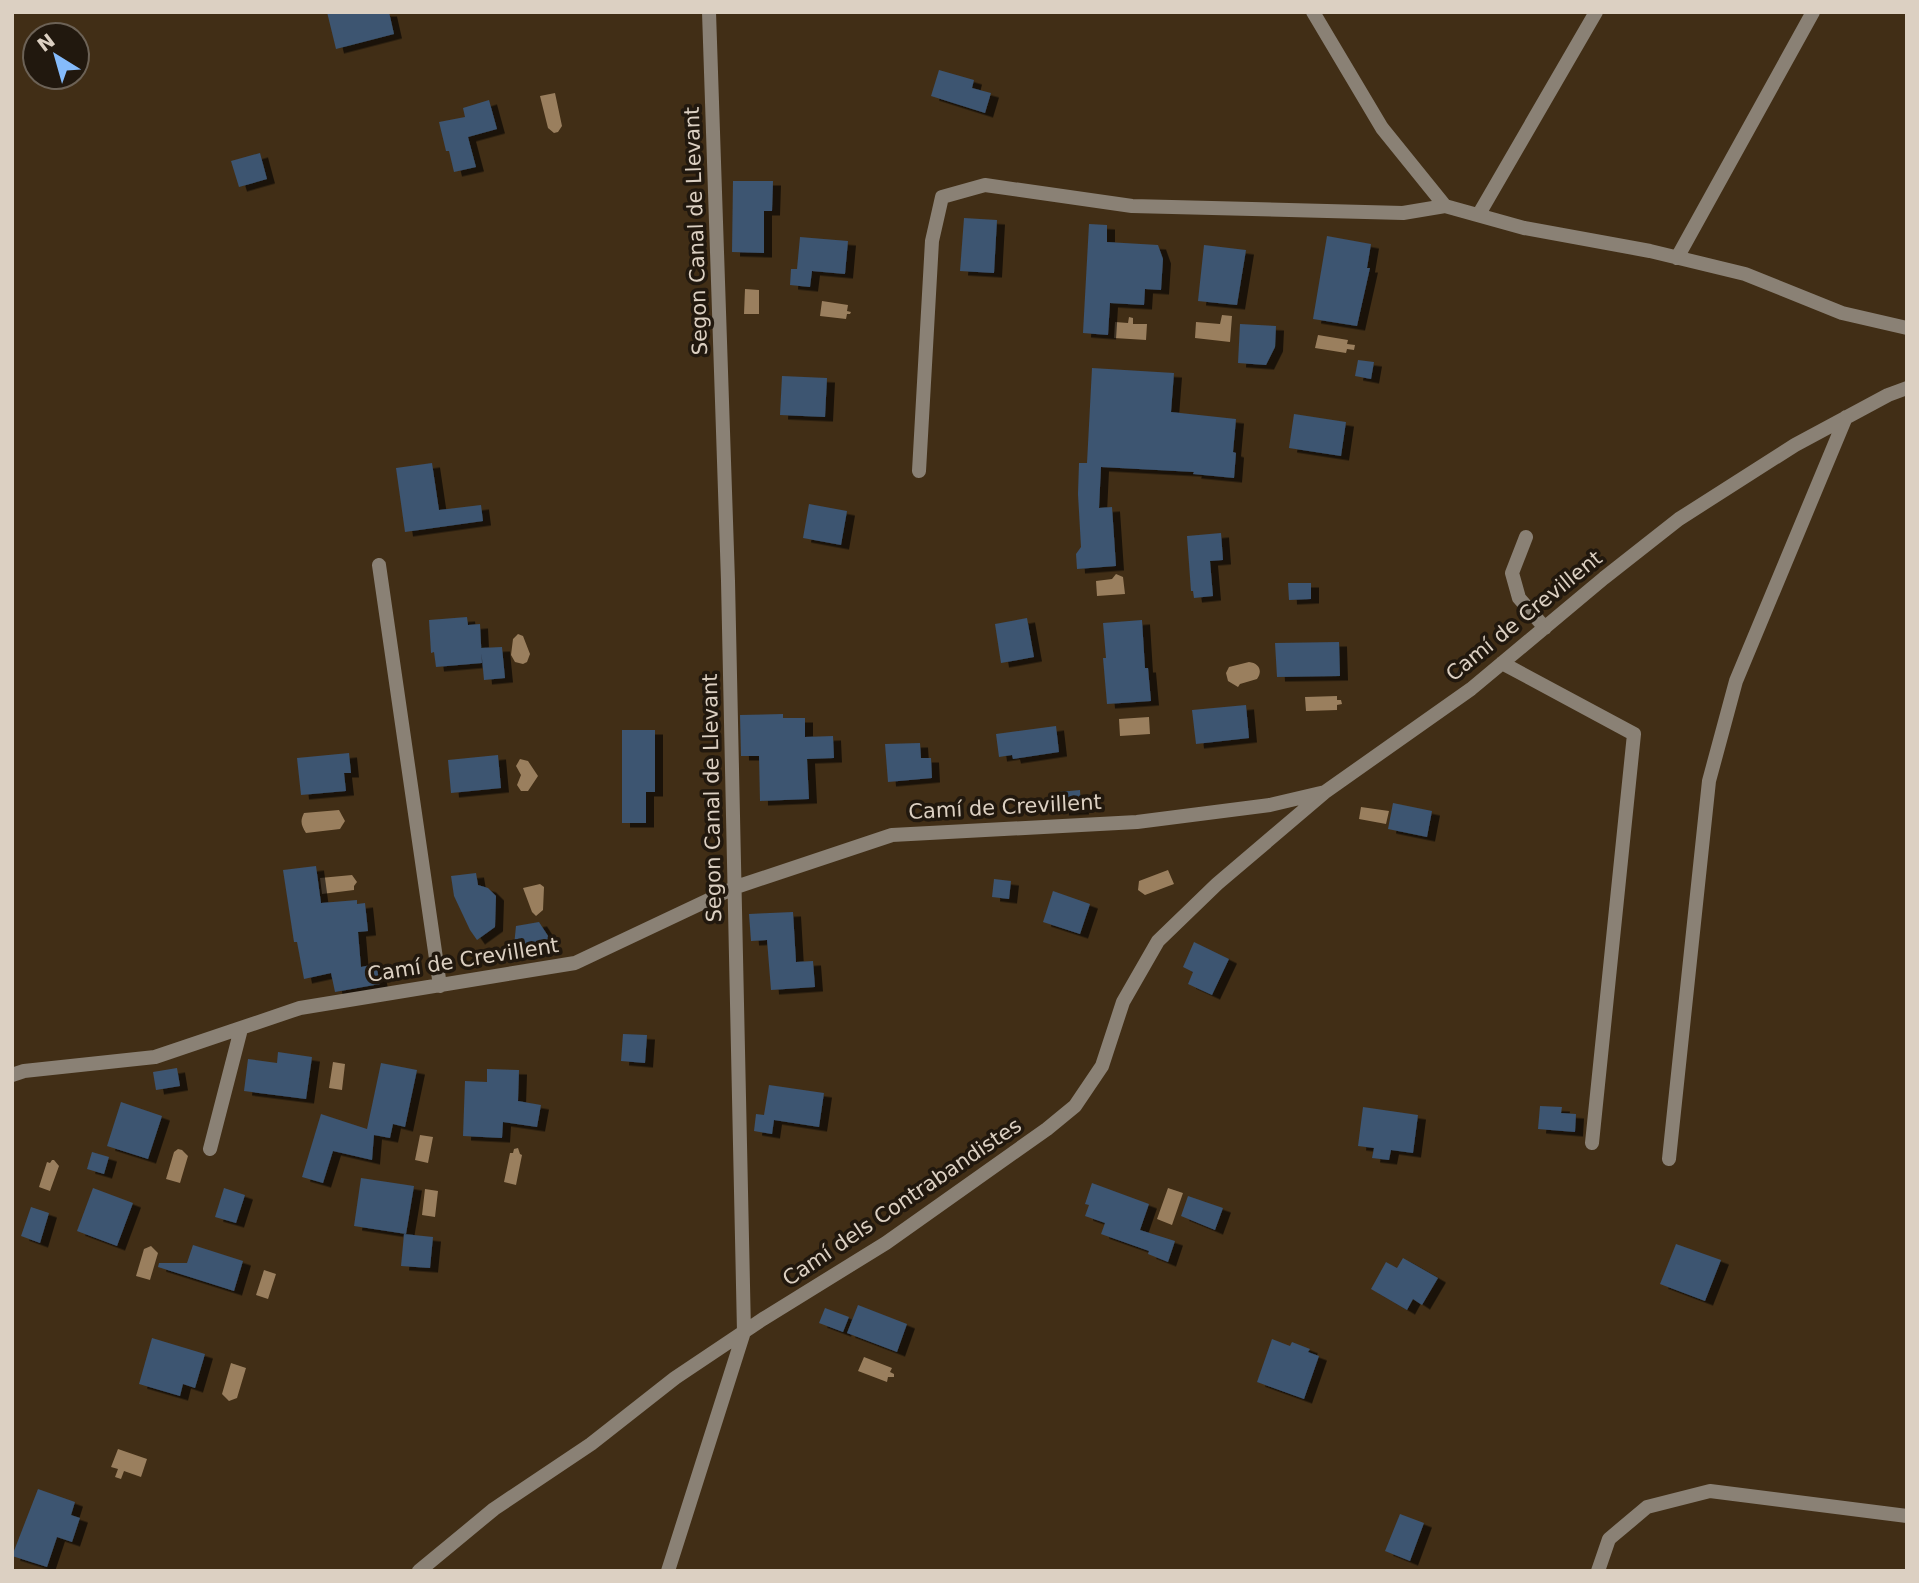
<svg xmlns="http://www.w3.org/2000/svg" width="1919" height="1583" font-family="'DejaVu Sans',sans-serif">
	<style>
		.water { fill: #9a7f5e }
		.building { fill: #3c5471; filter: url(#shadow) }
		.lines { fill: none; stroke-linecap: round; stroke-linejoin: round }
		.minor { stroke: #8a8175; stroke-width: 14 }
		.labels { text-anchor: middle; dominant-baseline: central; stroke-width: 7; stroke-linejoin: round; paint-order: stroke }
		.street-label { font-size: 21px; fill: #dcd0c2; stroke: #21180e }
	</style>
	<defs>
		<filter id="shadow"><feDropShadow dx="8" dy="4.5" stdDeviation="0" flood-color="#0009"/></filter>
	</defs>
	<rect width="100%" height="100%" fill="#412e16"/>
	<!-- water -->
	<path class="water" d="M 555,93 L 562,126 L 558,132 L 554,133 L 548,128 L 540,96 Z
		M 745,289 L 759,290 L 759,314 L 744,314 Z
		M 822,301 L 848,305 L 847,311 L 851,312 L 850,314 L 847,314 L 846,319 L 820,316 Z
		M 1222,315 L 1232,316 L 1230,342 L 1195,338 L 1196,322 L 1220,324 Z
		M 1129,317 L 1133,318 L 1133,324 L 1147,324 L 1146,340 L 1114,338 L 1115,322 L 1128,323 Z
		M 1318,335 L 1348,340 L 1347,344 L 1355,345 L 1354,350 L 1347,349 L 1346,353 L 1315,348 Z
		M 1116,574 L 1123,577 L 1125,594 L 1097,596 L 1096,581 L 1112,579 Z
		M 518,634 L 523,636 L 530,654 L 527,662 L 523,664 L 515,662 L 511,655 L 513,639 Z
		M 1249,662 C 1259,663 1263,671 1257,679 L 1240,684 L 1238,687 L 1228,681 L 1226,673 L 1229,667 Z
		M 1337,696 L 1337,700 L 1341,700 L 1342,704 L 1337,705 L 1337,710 L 1306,711 L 1305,697 Z
		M 1149,717 L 1150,734 L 1120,736 L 1119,719 Z
		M 520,759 L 528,761 L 538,776 L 528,791 L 521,791 L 517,785 L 521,775 L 516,766 Z
		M 1361,807 L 1389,811 L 1386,824 L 1359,819 Z
		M 339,810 L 345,821 L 340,829 L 306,833 C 301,825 300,821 304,813 Z
		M 1168,870 L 1174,884 L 1145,895 L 1138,890 L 1139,881 Z
		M 352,875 L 357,882 L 354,886 L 354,890 L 322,894 L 320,878 Z
		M 540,884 L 544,887 L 543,910 L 536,916 L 532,912 L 523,888 Z
		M 333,1062 L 345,1064 L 342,1090 L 329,1088 Z
		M 420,1135 L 433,1137 L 428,1163 L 415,1160 Z
		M 518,1148 L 520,1154 L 522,1155 L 516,1185 L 504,1182 L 510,1153 L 513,1153 L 514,1149 Z
		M 178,1149 L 182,1150 L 188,1156 L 180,1183 L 166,1179 L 174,1152 Z
		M 52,1160 L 54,1160 L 59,1166 L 50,1191 L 39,1187 L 47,1162 L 50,1163 Z
		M 1168,1188 L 1183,1193 L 1172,1225 L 1157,1219 Z
		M 425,1189 L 438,1191 L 435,1217 L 422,1215 Z
		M 151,1246 L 158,1253 L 150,1280 L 136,1276 L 144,1249 Z
		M 264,1270 L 276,1274 L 268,1299 L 256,1295 Z
		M 864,1357 L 892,1368 L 890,1372 L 894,1374 L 894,1377 L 888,1377 L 887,1382 L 858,1371 Z
		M 231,1363 L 246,1368 L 237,1398 L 229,1401 L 222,1394 Z
		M 118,1449 L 147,1459 L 141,1477 L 124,1471 L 121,1479 L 115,1477 L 118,1469 L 111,1467 Z"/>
	<!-- building -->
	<path class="building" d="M 327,12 L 389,12 L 394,34 L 336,49 Z
		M 939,70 L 974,80 L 972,88 L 991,93 L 985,113 L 931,96 Z
		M 489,100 L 497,129 L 468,137 L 476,167 L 454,172 L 449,151 L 446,151 L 439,122 L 465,117 L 463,108 Z
		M 260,153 L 267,179 L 239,187 L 231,161 Z
		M 733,181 L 773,181 L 772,211 L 764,211 L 764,253 L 732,252 Z
		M 964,218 L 997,220 L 994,273 L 960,271 Z
		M 1089,224 L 1107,225 L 1107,242 L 1158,245 L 1163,259 L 1161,290 L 1145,289 L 1144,305 L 1110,303 L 1108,335 L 1083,333 Z
		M 1327,236 L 1371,244 L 1367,268 L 1370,268 L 1357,326 L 1313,319 Z
		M 800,237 L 848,241 L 845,274 L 812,271 L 810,287 L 790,285 L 791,269 L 797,269 Z
		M 1204,245 L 1246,250 L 1237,305 L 1198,301 Z
		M 1240,324 L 1276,326 L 1275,347 L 1266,365 L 1238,363 Z
		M 1358,360 L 1374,362 L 1371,379 L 1355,376 Z
		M 1092,368 L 1174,373 L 1171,412 L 1236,419 L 1233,452 L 1236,453 L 1234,478 L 1193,474 L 1194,472 L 1101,467 L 1099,508 L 1112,507 L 1116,566 L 1077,569 L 1076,554 L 1081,547 L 1078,494 L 1079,463 L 1087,463 Z
		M 782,376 L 827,378 L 825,417 L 780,415 Z
		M 1294,414 L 1346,422 L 1341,456 L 1289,448 Z
		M 432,463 L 439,510 L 481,505 L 483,521 L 405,532 L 396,468 Z
		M 809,504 L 847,511 L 841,545 L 803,538 Z
		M 1221,533 L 1223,560 L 1210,561 L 1213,596 L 1194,598 L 1193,591 L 1191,591 L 1187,536 Z
		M 1288,583 L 1311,583 L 1311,599 L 1289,600 Z
		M 467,617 L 468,625 L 480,624 L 482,663 L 436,667 L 434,652 L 431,653 L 429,620 Z
		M 1027,618 L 1034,657 L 1001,663 L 995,624 Z
		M 1142,620 L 1145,668 L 1148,668 L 1151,701 L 1107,704 L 1103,658 L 1106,658 L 1103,623 Z
		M 1339,642 L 1340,676 L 1277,677 L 1275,643 Z
		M 502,647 L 505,678 L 484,680 L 481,648 Z
		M 1246,705 L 1249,738 L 1196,744 L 1192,710 Z
		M 783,714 L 783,718 L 805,718 L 805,737 L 833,736 L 834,758 L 807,759 L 809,799 L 760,801 L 759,756 L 741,756 L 740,715 Z
		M 1056,726 L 1059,752 L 1013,759 L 1012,755 L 999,757 L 996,734 Z
		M 622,730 L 655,730 L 655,792 L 646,792 L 646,823 L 622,823 Z
		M 920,743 L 921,758 L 931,758 L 932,778 L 888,782 L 885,744 Z
		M 349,753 L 351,773 L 344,773 L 346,791 L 301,795 L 297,758 Z
		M 498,755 L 501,788 L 451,793 L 448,760 Z
		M 1080,790 L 1081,810 L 1061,811 L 1059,792 Z
		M 1393,803 L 1432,811 L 1427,837 L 1388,829 Z
		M 316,866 L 321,903 L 357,900 L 357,904 L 365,903 L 368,931 L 358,932 L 361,967 L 376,964 L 380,984 L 335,992 L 331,973 L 304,979 L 297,942 L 294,942 L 283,870 Z
		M 476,873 L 478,885 L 488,888 L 496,896 L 495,927 L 477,940 L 470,930 L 454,896 L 451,876 Z
		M 994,879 L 1011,881 L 1009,899 L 992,897 Z
		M 1053,891 L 1090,904 L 1080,934 L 1043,922 Z
		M 793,912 L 796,962 L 813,961 L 815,987 L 771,990 L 767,940 L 751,941 L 749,914 Z
		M 539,922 L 550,939 L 536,947 L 514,946 L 516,926 Z
		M 1194,942 L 1229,959 L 1212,995 L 1188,984 L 1193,972 L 1183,967 Z
		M 623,1034 L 647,1035 L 645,1063 L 621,1061 Z
		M 278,1052 L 312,1057 L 306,1099 L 244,1091 L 248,1059 L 277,1063 Z
		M 381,1063 L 417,1070 L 405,1127 L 393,1124 L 390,1138 L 374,1135 L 372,1160 L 333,1151 L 323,1183 L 302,1177 L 321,1114 L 367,1129 Z
		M 177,1068 L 180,1086 L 156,1090 L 153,1072 Z
		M 487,1069 L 519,1070 L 518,1101 L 541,1105 L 537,1127 L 503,1122 L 502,1138 L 463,1136 L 465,1081 L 487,1082 Z
		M 769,1085 L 824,1093 L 819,1127 L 774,1120 L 772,1134 L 754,1131 L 756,1114 L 764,1115 Z
		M 121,1102 L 162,1116 L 148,1159 L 107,1146 Z
		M 1540,1106 L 1562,1107 L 1561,1113 L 1576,1114 L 1575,1132 L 1538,1129 Z
		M 1363,1107 L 1418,1115 L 1413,1153 L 1391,1150 L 1389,1160 L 1372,1158 L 1374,1148 L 1358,1146 Z
		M 92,1152 L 109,1157 L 104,1174 L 87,1169 Z
		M 361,1178 L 414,1186 L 406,1234 L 354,1226 Z
		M 1092,1183 L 1149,1204 L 1140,1230 L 1175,1241 L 1168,1262 L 1148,1254 L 1149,1251 L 1101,1234 L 1105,1223 L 1085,1216 L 1089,1205 L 1085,1204 Z
		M 93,1188 L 133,1203 L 117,1246 L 77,1231 Z
		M 224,1188 L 245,1195 L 236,1223 L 215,1217 Z
		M 1188,1196 L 1223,1208 L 1215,1230 L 1181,1216 Z
		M 31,1207 L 49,1213 L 40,1243 L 21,1236 Z
		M 404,1234 L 433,1237 L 430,1268 L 401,1266 Z
		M 1676,1244 L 1721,1260 L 1705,1301 L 1660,1284 Z
		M 193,1245 L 243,1261 L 234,1291 L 158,1267 L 159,1263 L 187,1263 Z
		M 1403,1258 L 1438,1278 L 1422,1305 L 1413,1299 L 1407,1310 L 1371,1289 L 1386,1262 L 1397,1268 Z
		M 858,1305 L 907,1324 L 897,1352 L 847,1333 Z
		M 825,1308 L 849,1317 L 843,1332 L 819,1323 Z
		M 152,1338 L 205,1354 L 195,1388 L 183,1384 L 180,1396 L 139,1384 Z
		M 1272,1339 L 1290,1346 L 1292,1342 L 1310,1349 L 1308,1352 L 1319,1356 L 1304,1399 L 1257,1382 Z
		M 38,1489 L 75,1502 L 71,1515 L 80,1518 L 72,1542 L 57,1537 L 47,1567 L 12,1556 Z
		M 1400,1514 L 1424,1523 L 1410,1561 L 1385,1551 Z"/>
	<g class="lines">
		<!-- minor -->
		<path class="minor" d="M 1313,12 L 1382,128 L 1445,206 L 1524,228 L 1650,251 L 1745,274 L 1842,313 L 1907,328
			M 1479,214 L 1596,12
			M 1677,258 L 1813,12
			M 919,471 L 932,241 L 942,197 L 985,185 L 1132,206 L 1403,213 L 1445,206
			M 1526,537 L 1512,573 L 1519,598 L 1545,628
			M 379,565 L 440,986
			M 1502,663 L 1634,734 L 1592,1143
			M 12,1075 L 24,1071 L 155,1057 L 300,1008 L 575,963 L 736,887 L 892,835 L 1137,822 L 1270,805 L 1325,792 L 1471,689 L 1604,578 L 1679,519 L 1795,445 L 1888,395 L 1907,388
			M 210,1149 L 241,1029
			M 1669,1159 L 1709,781 L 1736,681 L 1846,417
			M 419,1571 L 494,1509 L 591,1444 L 675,1378 L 763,1319 L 886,1243 L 1047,1129 L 1075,1106 L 1102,1066 L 1123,1002 L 1158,941 L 1217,884 L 1324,793
			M 668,1571 L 744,1332 L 728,581 L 709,12
			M 1598,1571 L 1609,1539 L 1647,1507 L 1710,1491 L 1907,1516"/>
	</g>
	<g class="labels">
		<!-- street labels -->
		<g class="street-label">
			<text transform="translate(696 231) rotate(-92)">Segon Canal de Llevant</text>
			<text transform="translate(1524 616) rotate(-39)">Camí de Crevillent</text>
			<text transform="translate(712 798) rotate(-91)">Segon Canal de Llevant</text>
			<text transform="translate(1005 807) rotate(-3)">Camí de Crevillent</text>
			<text transform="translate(463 960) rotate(-9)">Camí de Crevillent</text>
			<text transform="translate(902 1202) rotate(-34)">Camí dels Contrabandistes</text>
		</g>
	</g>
	<!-- border -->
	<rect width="1919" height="1583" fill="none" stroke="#dcd0c2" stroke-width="28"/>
	<!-- north arrow -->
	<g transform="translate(56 56) rotate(323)"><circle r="33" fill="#21180e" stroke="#6c6256" stroke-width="2"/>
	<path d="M0-5L12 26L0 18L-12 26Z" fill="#85bbfb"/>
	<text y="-10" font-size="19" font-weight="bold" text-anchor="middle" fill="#dcd0c2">N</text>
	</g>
</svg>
